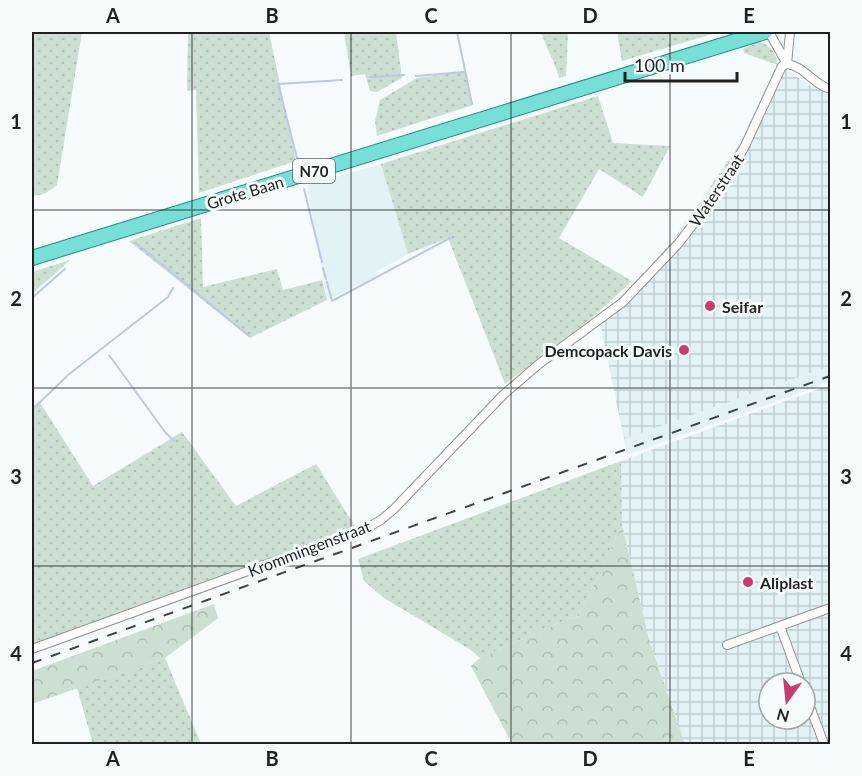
<svg xmlns="http://www.w3.org/2000/svg" width="862" height="776" font-family="Lato,sans-serif">
	<style>
		.built { fill: #e3f2f5 }
		.industrial { fill: url(#industrial-grid); fill-rule: evenodd }
		.grass { fill: url(#grass-dots) }
		.forest { fill: url(#forest-crowns) }
		.lines { fill: none; stroke-linecap: round; stroke-linejoin: round }
		.stream { stroke: #bec7e7; stroke-width: 2 }
		.street-casing { stroke: #8f9495; stroke-width: 10 }
		.primary-casing { stroke: #1e8e84; stroke-width: 16 }
		.street { stroke: #fff; stroke-width: 8 }
		.primary { stroke: #77dfd5; stroke-width: 14 }
		.rail { stroke: #414444; stroke-width: 2; stroke-dasharray: 10 10; stroke-linecap: butt }
		.grid { fill: none; stroke: #1f2121; stroke-width: 1.5; stroke-opacity: 0.55 }
		.poi-dot { fill: #c83c6e; stroke: #f6fcfd; stroke-width: 2 }
		.labels { text-anchor: middle; dominant-baseline: central; stroke-width: 6; stroke-linejoin: round; paint-order: stroke }
		.shield { fill: #f6fcfd; stroke: #606363; stroke-width: 1.5 }
		.shield-label { font-size: 15px; font-weight: bold; fill: #1f2121 }
		.street-label { font-size: 16px; fill: #1f2121; stroke: #f6fcfd }
		.poi-label { font-size: 16px; font-weight: bold; fill: #1f2121; stroke: #f6fcfd; text-anchor: start }
		.neatline { fill: none; stroke: #1f2121; stroke-width: 2 }
		.grid-label { font-size: 20px; text-anchor: middle; font-weight: bold; fill: #1f2121 }
	</style>
	<defs>
		<pattern id="industrial-grid" width="8" height="8" patternUnits="userSpaceOnUse" patternTransform="scale(1.5)"><rect width="8" height="8" fill="#e3f2f5"/><path d="M0 4h8M4 0v8" fill="none" stroke="#c2cfd2"/></pattern>
		<pattern id="grass-dots" width="8" height="8" patternUnits="userSpaceOnUse" patternTransform="scale(1.5)"><rect width="8" height="8" fill="#ccdfd2"/><path d="M2 2h.1M6 6h.1" fill="none" stroke="#afbfb4" stroke-width="1.8" stroke-linecap="round"/></pattern>
		<pattern id="forest-crowns" width="20" height="18" patternUnits="userSpaceOnUse" patternTransform="scale(1.5)"><rect width="20" height="18" fill="#ccdfd2"/><path d="M2 6a3 3 0 1 1 6 0M12 15a3 3 0 1 1 6 0" fill="none" stroke="#afbfb4"/></pattern>
	</defs>
	<rect width="100%" height="100%" fill="#f6fcfd"/>
	<!-- built -->
	<path class="built" d="M 381,164 L 408,254 L 376,272 L 377,276 L 327,300 L 307,185 Z
		M 830,366 L 830,382 L 627,455 L 624,439 Z"/>
	<!-- industrial -->
	<path class="industrial" d="M 777,64 L 811,86 L 830,87 L 830,366 L 624,439 L 599,318 L 633,285 L 674,239 L 740,143 Z
		M 830,385 L 830,744 L 685,744 L 650,643 L 622,525 L 621,461 ZM 769,683 L 805,683 L 805,719 L 769,719 Z"/>
	<!-- grass -->
	<path class="grass" d="M 32,32 L 82,32 L 57,185 C 50,191 41,197 32,195 Z
		M 188,32 L 269,32 L 296,161 L 199,193 L 196,90 L 187,91 Z
		M 344,32 L 396,32 L 402,78 L 377,92 L 370,91 L 365,74 L 351,76 Z
		M 541,32 L 568,32 L 566,76 L 559,78 C 555,61 546,48 541,32 Z
		M 617,32 L 719,32 L 622,61 Z
		M 759,42 C 771,45 776,53 778,65 L 744,53 L 743,49 Z
		M 465,71 L 473,105 L 377,136 L 375,121 L 380,100 L 417,78 Z
		M 598,96 L 613,143 L 670,146 L 643,197 L 599,169 L 559,238 L 632,281 L 591,319 L 505,384 L 448,238 L 408,254 L 381,164 Z
		M 201,218 L 203,287 L 277,269 L 283,290 L 322,280 L 327,300 L 250,338 L 129,241 Z
		M 70,260 L 32,294 L 32,272 Z
		M 39,401 L 93,486 L 182,432 L 236,506 L 316,464 L 356,528 L 32,645 L 32,407 Z
		M 621,461 L 622,525 L 579,616 L 565,620 L 480,658 L 471,650 L 384,598 L 364,581 L 358,559 Z
		M 165,658 L 201,744 L 93,744 L 77,688 Z"/>
	<!-- forest -->
	<path class="forest" d="M 622,525 L 650,643 L 685,744 L 512,744 L 471,666 L 480,658 L 565,620 L 579,616 Z
		M 214,604 L 218,618 L 165,658 L 32,704 L 32,671 Z"/>
	<g class="lines">
		<!-- stream -->
		<path class="stream" d="M 457,32 L 472,104
			M 416,76 L 464,72
			M 370,77 L 404,75
			M 298,162 L 278,84 L 342,80
			M 304,189 L 322,262
			M 136,243 L 249,336
			M 323,268 L 326,279
			M 327,282 L 332,301 L 450,238
			M 32,298 L 65,269
			M 109,355 L 165,432 L 174,441
			M 32,410 L 68,375 L 168,297 L 173,288"/>
		<!-- street casing -->
		<g class="street-casing">
			<path id="street" d="M 769,32 L 787,64 C 804,66 814,85 830,89
				M 787,64 L 790,32
				M 780,626 L 801,683
				M 727,645 L 830,608
				M 32,649 L 367,528 L 381,520 L 394,509 L 503,395 L 539,364 L 623,302 L 678,244 L 705,209 L 744,148 L 782,66 L 787,64
				M 805,693 L 824,744"/>
		</g>
		<!-- primary casing -->
		<g class="primary-casing">
			<path id="primary" d="M 32,258 L 765,32"/>
		</g>
		<!-- street -->
		<use href="#street" class="street"/>
		<!-- primary -->
		<use href="#primary" class="primary"/>
		<!-- rail -->
		<path class="rail" d="M 32,663 L 830,376"/>
	</g>
	<!-- grid -->
	<path class="grid" d="M 192,32 L 192,744M 351,32 L 351,744M 511,32 L 511,744M 670,32 L 670,744M 32,210 L 830,210M 32,388 L 830,388M 32,566 L 830,566"/>
	<!-- markers -->
	<g class="poi-dot">
		<circle cx="710" cy="306" r="6"/>
		<circle cx="684" cy="350" r="6"/>
		<circle cx="748" cy="582" r="6"/>
	</g>
	<g class="labels">
		<!-- shield labels -->
		<rect class="shield" x="293" y="159" width="42" height="24" rx="4.5"/>
		<g class="shield-label">
			<text x="314" y="171">N70</text>
		</g>
		<!-- street labels -->
		<g class="street-label">
			<text transform="translate(716 190) rotate(-56)">Waterstraat</text>
			<text transform="translate(245 192) rotate(-17)">Grote Baan</text>
			<text transform="translate(309 548) rotate(-21)">Krommingenstraat</text>
		</g>
		<!-- poi labels -->
		<g class="poi-label">
			<text x="722" y="306">Seifar</text>
			<text x="672" y="350" text-anchor="end">Demcopack Davis</text>
			<text x="760" y="582">Aliplast</text>
		</g>
	</g>
	<!-- border -->
	<rect width="862" height="776" fill="none" stroke="#f6fcfd" stroke-width="66"/>
	<!-- north arrow -->
	<g transform="translate(787 701) rotate(195)"><circle r="28" fill="#f6fcfd" stroke="#a0a4a5" stroke-width="1.5"/>
	<path d="M0-4.5L10 22L0 15L-10 22Z" fill="#c83c6e"/>
	<text y="-9" font-size="16" font-weight="bold" text-anchor="middle" fill="#1f2121">N</text>
	</g>
	<!-- scale -->
	<path d="M625 72v9h112v-9" fill="none" stroke="#1f2121" stroke-width="3"/>
	<text x="634" y="72" font-size="18" fill="#1f2121" stroke="#f6fcfd" stroke-width="4.5" paint-order="stroke">100 m</text>
	<rect x="33" y="33" width="796" height="710" class="neatline"/>
	<g class="grid-label">
		<text x="113" y="23">A</text>
		<text x="272" y="23">B</text>
		<text x="431" y="23">C</text>
		<text x="590" y="23">D</text>
		<text x="749" y="23">E</text>
		<text x="16" y="129">1</text>
		<text x="846" y="129">1</text>
		<text x="16" y="306">2</text>
		<text x="846" y="306">2</text>
		<text x="16" y="484">3</text>
		<text x="846" y="484">3</text>
		<text x="16" y="661">4</text>
		<text x="846" y="661">4</text>
		<text x="113" y="766">A</text>
		<text x="272" y="766">B</text>
		<text x="431" y="766">C</text>
		<text x="590" y="766">D</text>
		<text x="749" y="766">E</text>
	</g>
</svg>
